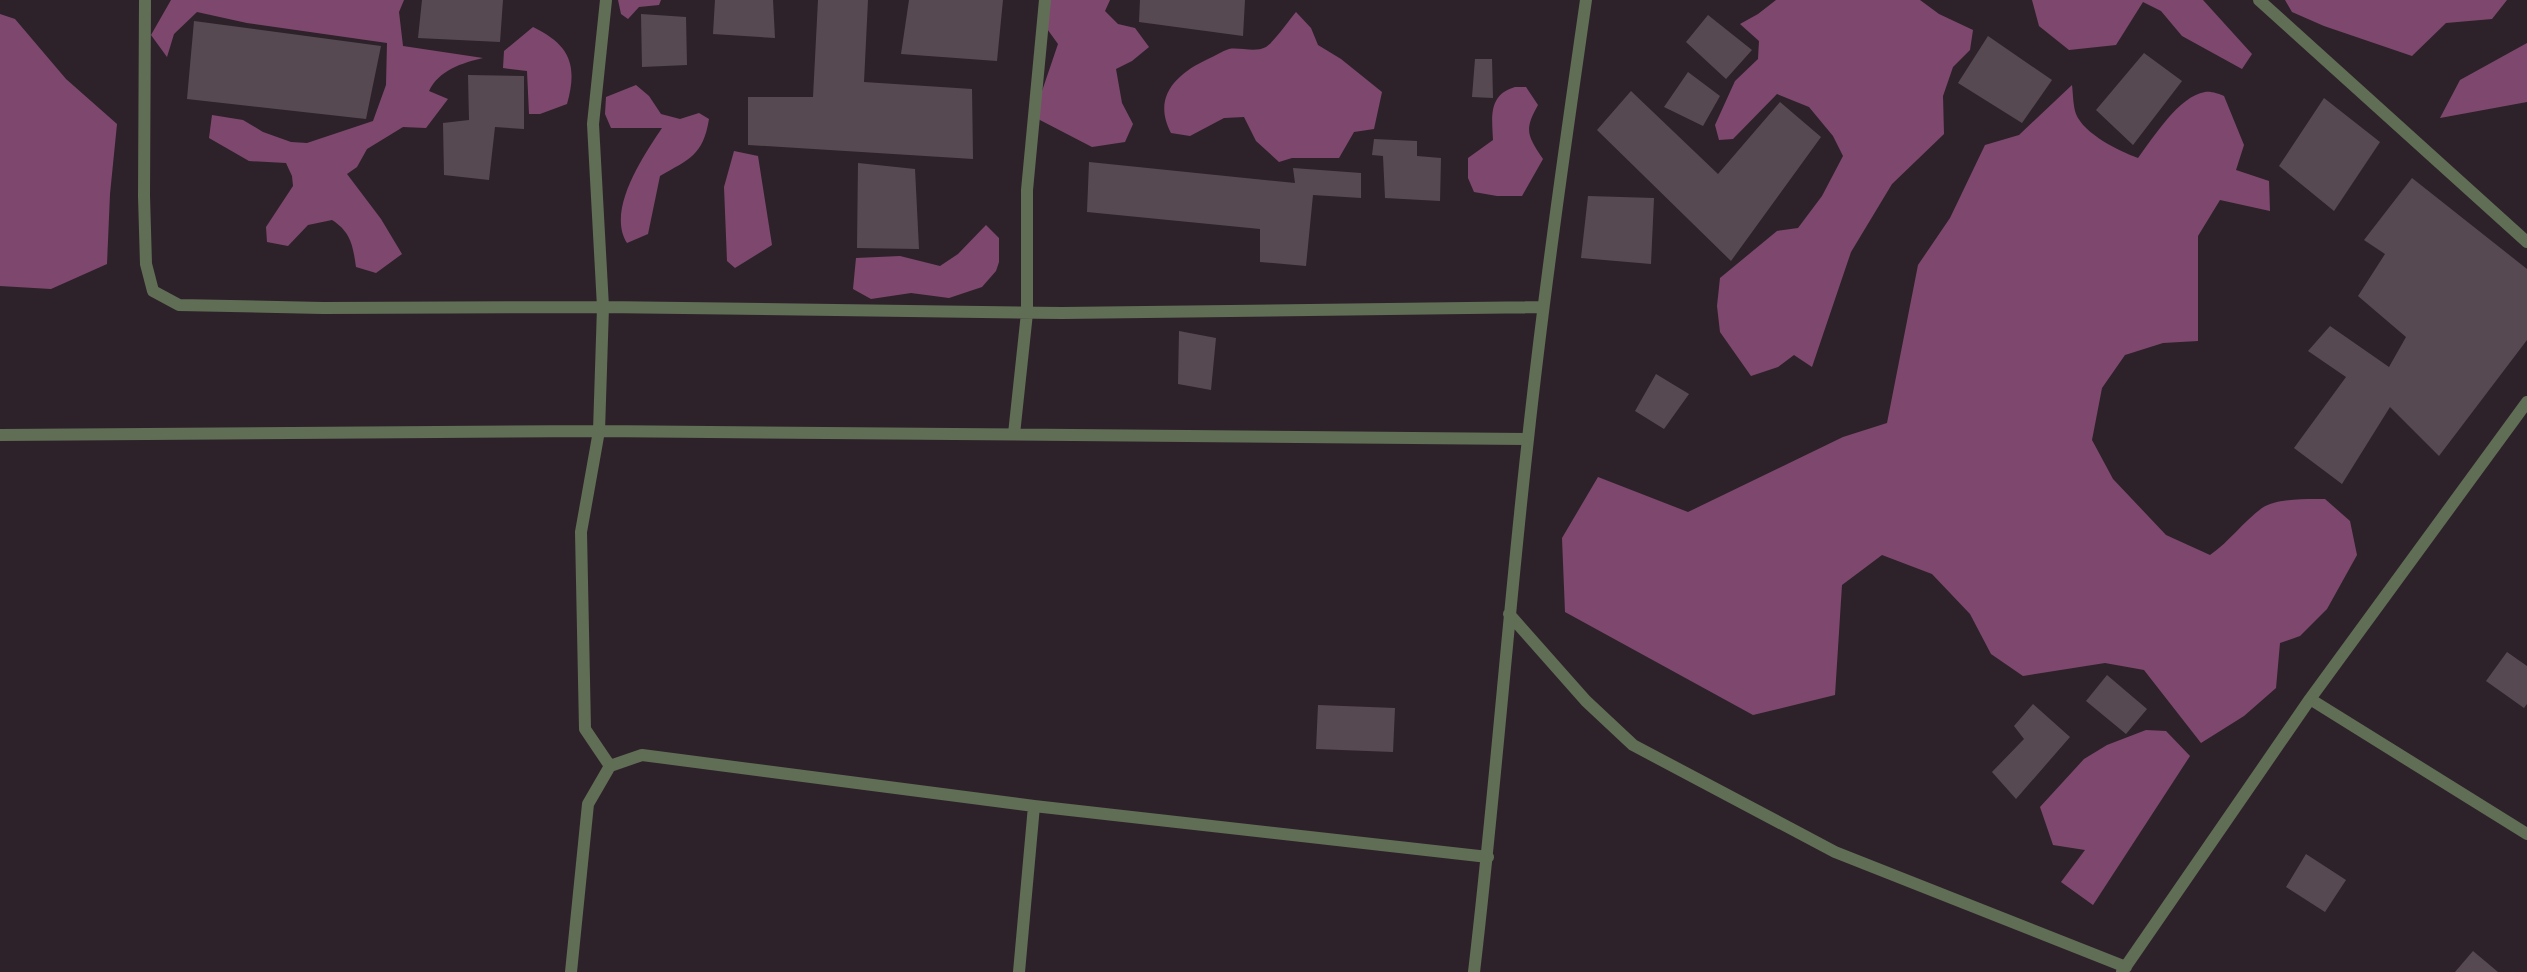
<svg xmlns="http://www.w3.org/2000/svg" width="2527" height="972" font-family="'Nunito Sans',sans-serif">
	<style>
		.forest { fill: #7e486e }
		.building { fill: #574952 }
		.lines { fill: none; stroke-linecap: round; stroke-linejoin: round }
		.minor { stroke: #616e56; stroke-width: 12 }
		.tertiary { stroke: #616e56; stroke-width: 12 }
	</style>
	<rect width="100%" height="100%" fill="#2e222a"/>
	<!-- forest -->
	<path class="forest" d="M 171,0 L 404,0 L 399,12 L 403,46 L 483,58 C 462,63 439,70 429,91 L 448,99 L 426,128 L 403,127 L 367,149 L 357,167 L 347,174 L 381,219 L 402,254 L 376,273 L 356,267 C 353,246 351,232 332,220 L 308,225 L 288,246 L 267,242 L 266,227 L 293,186 L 292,176 L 286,163 L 249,161 L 209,138 L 212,115 L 243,120 L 263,132 L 291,142 L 307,143 L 373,121 L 386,85 L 387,43 L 247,23 L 197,12 L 174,34 L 167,57 L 151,35 Z
		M 618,0 L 661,0 L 659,5 L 639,7 L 628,19 L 621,14 Z
		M 1043,0 L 1110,0 L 1105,11 L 1118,24 L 1135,28 L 1149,47 L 1132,61 L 1116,69 L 1122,103 L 1133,124 L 1125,142 L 1092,147 L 1038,119 L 1041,94 L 1058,44 L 1045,26 Z
		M 1776,0 L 1920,0 L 1939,14 L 1973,30 L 1970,50 L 1953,67 L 1943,96 L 1944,134 L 1892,184 L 1851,252 L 1812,367 L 1794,355 L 1778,367 L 1751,376 L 1720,332 L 1717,306 L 1720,278 L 1777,231 L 1798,228 L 1822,196 L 1843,156 L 1833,136 L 1809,107 L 1777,94 L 1733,139 L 1719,140 L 1715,125 L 1735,81 L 1758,59 L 1759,41 L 1740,24 L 1758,14 Z
		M 2032,0 L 2203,0 L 2252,54 L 2242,69 L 2182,36 L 2161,11 L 2143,2 L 2116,45 L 2069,50 L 2039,26 Z
		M 2285,0 L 2507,0 L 2492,19 L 2446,23 L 2412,56 L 2324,26 L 2292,12 Z
		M 1296,12 L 1311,28 L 1318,45 L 1341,59 L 1382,92 L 1374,129 L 1354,132 L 1339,158 L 1292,158 L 1279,162 L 1256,141 L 1244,117 L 1224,118 L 1190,136 L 1171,133 C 1152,97 1176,74 1208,59 C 1215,56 1222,51 1229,49 C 1240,47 1255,53 1266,47 C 1274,42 1289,20 1296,12 Z
		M 0,14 L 15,19 L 66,79 L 117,124 L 110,194 L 107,264 L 51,289 L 0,286 Z
		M 533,27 C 570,45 578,65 567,104 L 540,114 L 529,114 L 527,71 L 503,68 L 504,51 Z
		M 2527,43 L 2527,102 L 2440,118 L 2460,80 Z
		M 636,85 L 649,96 L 661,114 L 680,119 L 699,113 L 709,119 C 703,156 689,159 660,176 L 648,234 L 627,243 C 606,210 644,155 662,128 L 611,128 L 605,114 L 606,97 Z
		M 2072,85 C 2073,93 2073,106 2076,114 C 2084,134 2119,151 2138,158 C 2153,138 2179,96 2205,92 C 2211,91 2219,94 2224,96 L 2244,145 L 2236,170 L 2269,181 L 2270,211 L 2220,200 L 2198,236 L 2198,341 L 2163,343 L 2125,355 L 2102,388 L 2092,440 L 2113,479 L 2166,535 L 2210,555 C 2229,542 2243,522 2262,508 C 2276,498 2308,499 2325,499 L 2350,521 L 2357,555 L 2327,609 L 2300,636 L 2280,643 L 2276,688 L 2244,716 L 2201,743 L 2144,670 L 2105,663 L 2023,676 L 1991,654 L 1970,614 L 1932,574 L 1882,555 L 1842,585 L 1835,695 L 1753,715 L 1565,612 L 1562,538 L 1598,477 L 1688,512 L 1843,437 L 1887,423 L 1918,265 L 1950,218 L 1985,145 L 2019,135 Z
		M 1515,87 L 1526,87 L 1538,105 C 1524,130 1527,135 1543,159 L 1522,196 L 1497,196 L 1474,192 L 1468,178 L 1468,158 L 1493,140 C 1492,117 1488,95 1515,87 Z
		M 734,151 L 758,156 L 772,245 L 735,268 L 727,261 L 724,187 Z
		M 986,225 L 999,238 L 999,262 L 996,271 L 982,287 L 949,298 L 911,293 L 871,299 L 853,289 L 856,258 L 900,256 L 940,266 L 958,254 Z
		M 2146,730 L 2166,731 L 2190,756 L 2093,905 L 2061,882 L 2085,850 L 2053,845 L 2040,807 L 2084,759 L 2107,745 Z"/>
	<!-- building -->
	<path class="building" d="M 422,0 L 503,0 L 500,42 L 418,38 Z
		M 715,0 L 773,0 L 775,38 L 713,34 Z
		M 818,0 L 868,0 L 864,82 L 972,89 L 973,159 L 748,145 L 748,97 L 813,97 Z
		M 909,0 L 1003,0 L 997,61 L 901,54 Z
		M 1140,0 L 1245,0 L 1243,36 L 1139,22 Z
		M 641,14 L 686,17 L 687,65 L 642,67 Z
		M 1708,15 L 1752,50 L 1726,79 L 1686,42 Z
		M 194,21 L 381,46 L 366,119 L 187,99 Z
		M 1988,36 L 2052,80 L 2022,123 L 1958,83 Z
		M 2144,53 L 2182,81 L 2133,145 L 2096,110 Z
		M 1475,59 L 1492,59 L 1493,98 L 1472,97 Z
		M 1688,72 L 1720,96 L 1703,126 L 1664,107 Z
		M 468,75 L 524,76 L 524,129 L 495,127 L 489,180 L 444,175 L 443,123 L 469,120 Z
		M 1631,91 L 1718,174 L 1780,102 L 1821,137 L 1731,261 L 1597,130 Z
		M 2324,98 L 2380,142 L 2334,211 L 2279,166 Z
		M 1374,139 L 1417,141 L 1417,156 L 1441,158 L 1440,201 L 1385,198 L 1383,156 L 1372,155 Z
		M 1089,162 L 1295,183 L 1293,168 L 1361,173 L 1361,198 L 1313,195 L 1306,266 L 1260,262 L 1260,229 L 1087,212 Z
		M 858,163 L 915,169 L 919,249 L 857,248 Z
		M 2412,178 L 2527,269 L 2527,340 L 2439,456 L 2390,407 L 2342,484 L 2294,448 L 2346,377 L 2308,351 L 2330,326 L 2389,367 L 2406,337 L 2358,296 L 2385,254 L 2364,240 Z
		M 1588,196 L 1654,198 L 1651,264 L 1581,258 Z
		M 1179,331 L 1216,338 L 1211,390 L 1178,384 Z
		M 1656,374 L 1689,394 L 1664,429 L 1635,411 Z
		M 2507,652 L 2527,666 L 2527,704 L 2524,708 L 2486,681 Z
		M 2107,675 L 2147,709 L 2126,734 L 2086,701 Z
		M 2033,704 L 2070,737 L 2016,799 L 1992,772 L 2024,739 L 2014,726 Z
		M 1318,705 L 1395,708 L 1393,752 L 1316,749 Z
		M 2306,854 L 2346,880 L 2325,912 L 2286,887 Z
		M 2473,951 L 2498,972 L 2455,972 Z"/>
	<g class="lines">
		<!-- minor -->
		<path class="minor" d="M 145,0 L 144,196 L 146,264 L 153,291 L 179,305 L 323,308 L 603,307 L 1062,313 L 1543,307
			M 606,0 L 593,124 L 603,307 L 599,431 L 581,532 L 585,729 L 610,766
			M 1014,434 L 1027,313 L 1027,190 L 1045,0
			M 0,435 L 599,431 L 1528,439
			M 1509,614 L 1586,701 L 1633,745 L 1835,852 L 2126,967
			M 2310,699 L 2527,834
			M 571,972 L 588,804 L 610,766 L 642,755 L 1034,806 L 1488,857
			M 1019,972 L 1034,806
			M 1474,972 C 1495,795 1508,616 1528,439 C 1544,292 1565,146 1586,0
			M 2122,972 L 2310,699 L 2527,402"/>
		<!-- tertiary -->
		<path class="tertiary" d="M 2259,0 L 2527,242"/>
	</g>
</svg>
